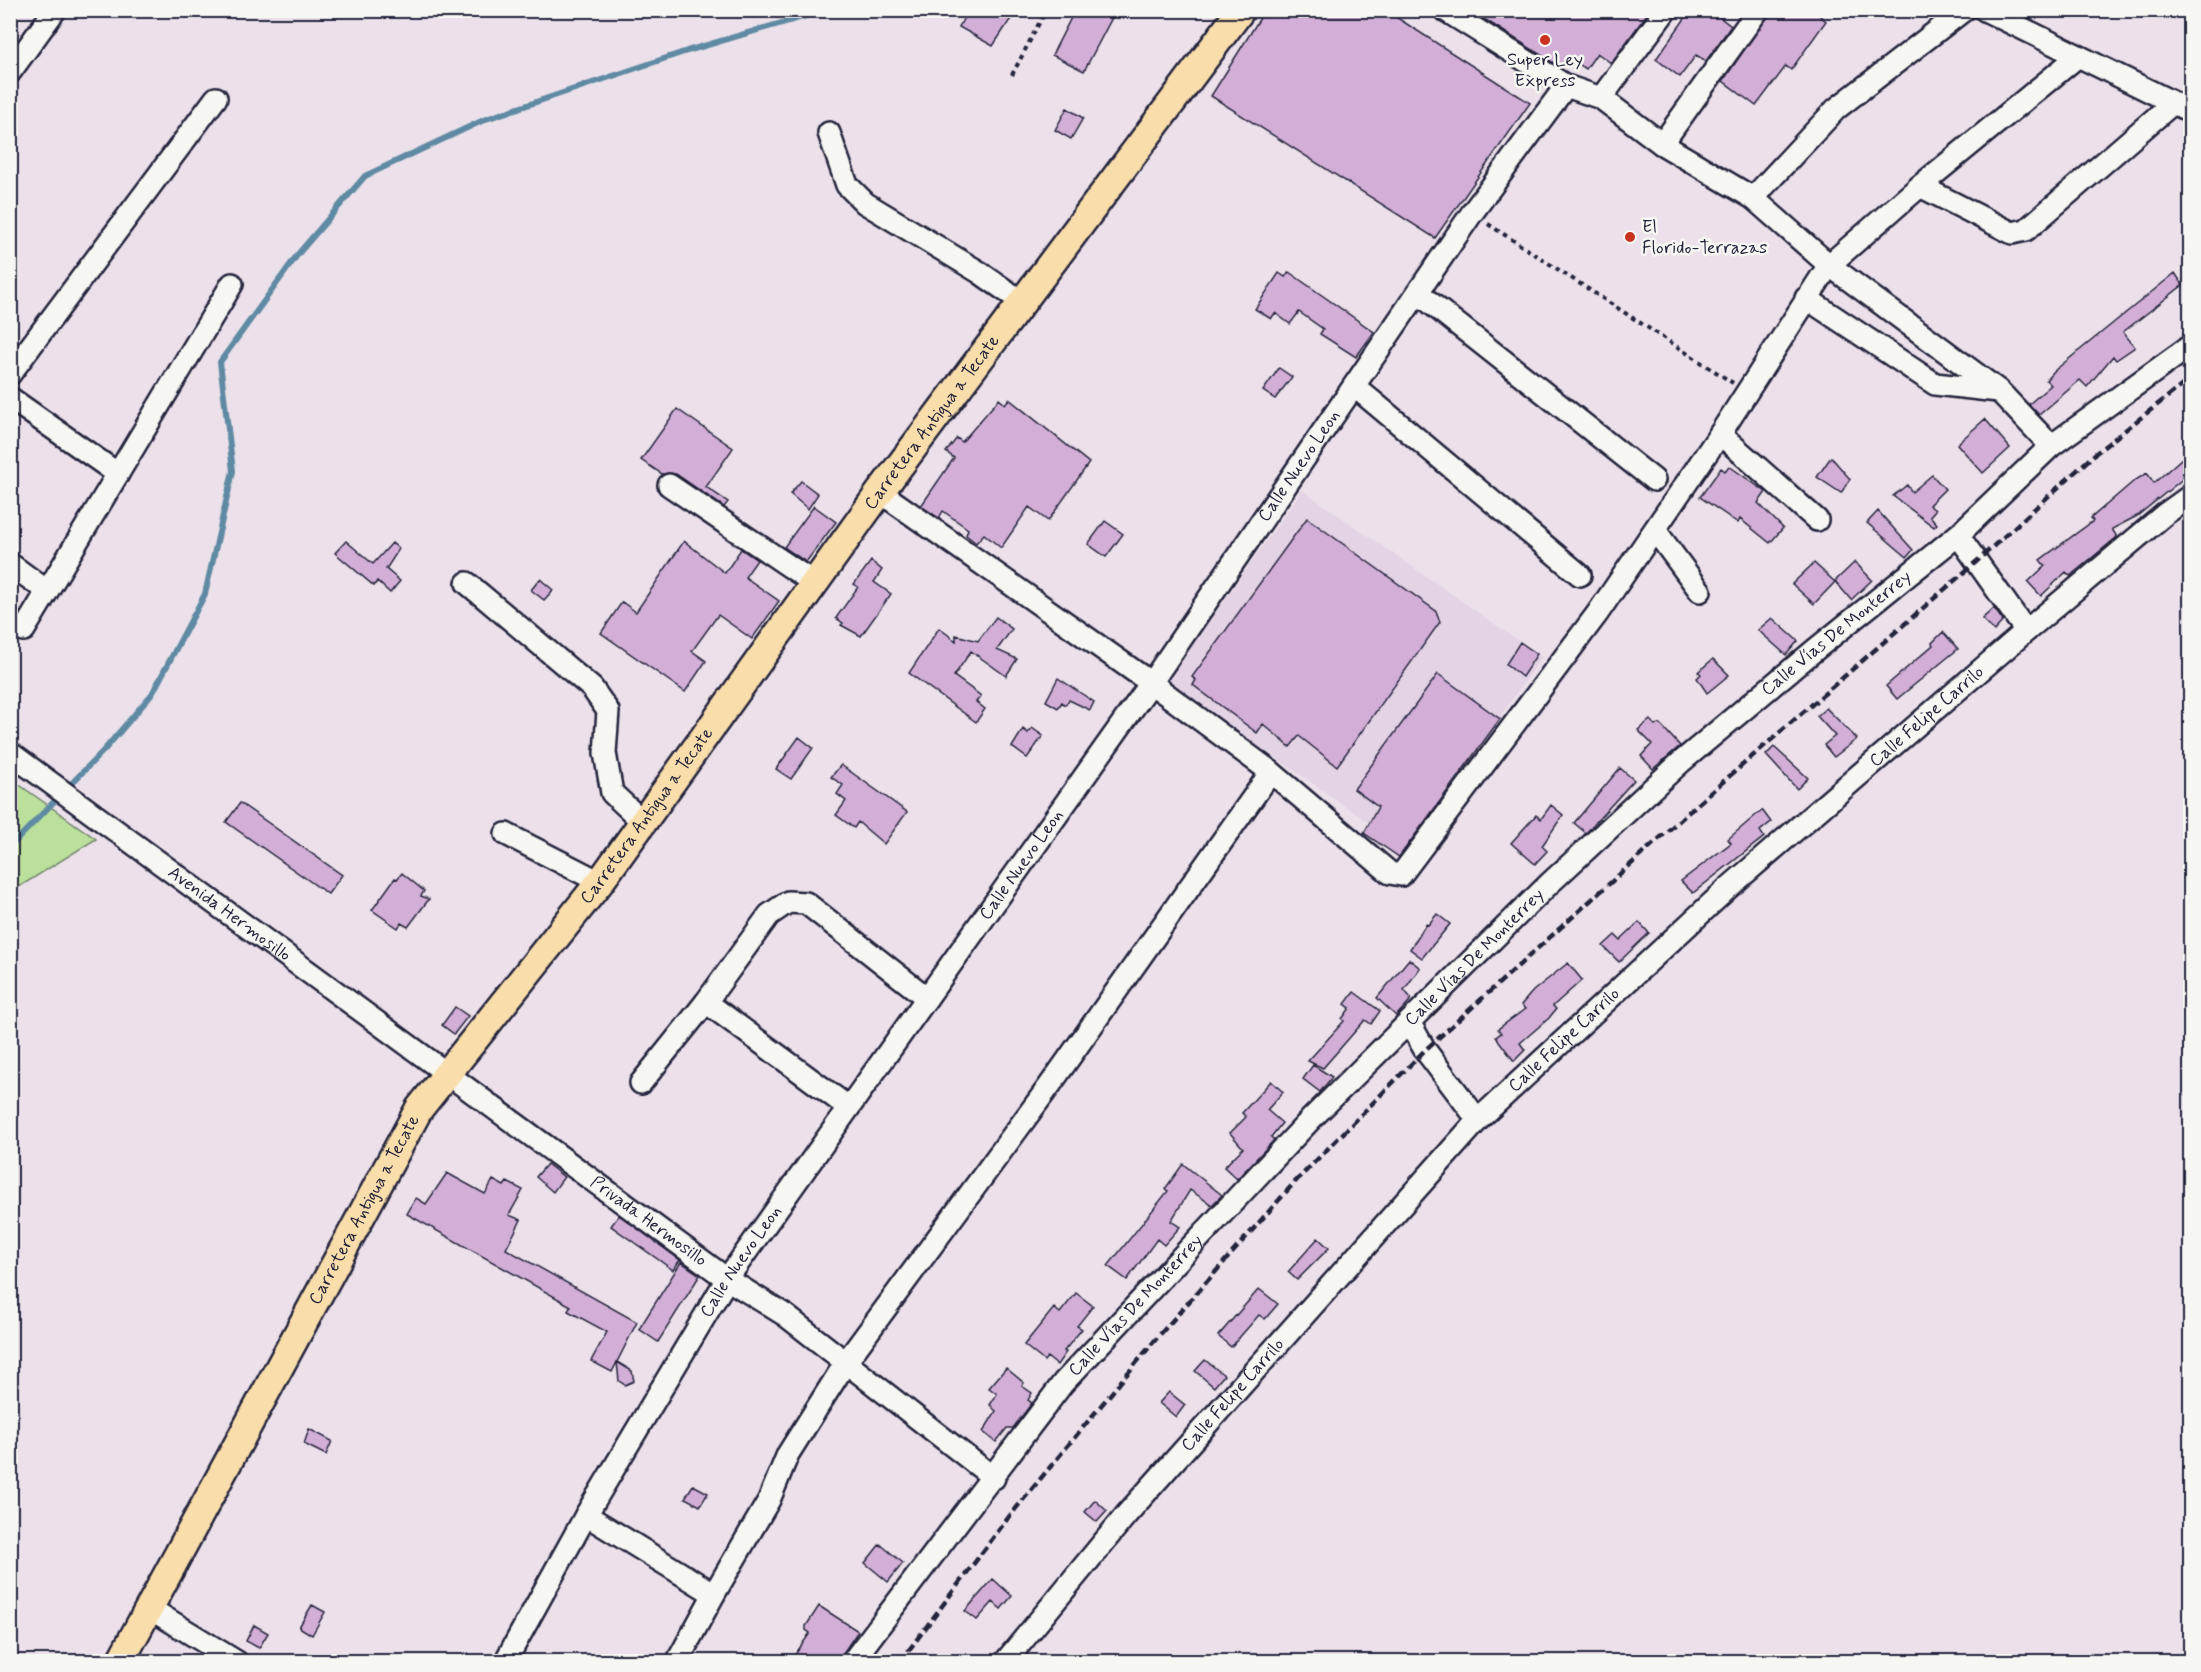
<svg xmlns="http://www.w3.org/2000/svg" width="2201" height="1672" font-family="Mynerve,sans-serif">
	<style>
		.built { fill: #e4d2e5 }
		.green { fill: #bbe09b; stroke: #6e816b; stroke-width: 1.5 }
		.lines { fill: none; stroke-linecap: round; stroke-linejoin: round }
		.stream { stroke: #5f8aa3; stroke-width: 6 }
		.building { fill: #d3afd8; stroke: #22223b; stroke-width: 1.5 }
		.minor-casing { stroke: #22223b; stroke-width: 26 }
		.major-casing { stroke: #22223b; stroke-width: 32 }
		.path { stroke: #22223b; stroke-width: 4; stroke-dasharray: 4.5 4.5; stroke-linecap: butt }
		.minor { stroke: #f6f6f2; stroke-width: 21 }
		.major { stroke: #f9deab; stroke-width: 27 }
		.rail { stroke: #22223b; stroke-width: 4.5; stroke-dasharray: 9 4.5; stroke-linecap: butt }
		.poi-dot { fill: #c8321e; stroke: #f6f6f2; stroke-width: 2 }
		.labels { text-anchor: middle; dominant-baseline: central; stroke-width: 5; stroke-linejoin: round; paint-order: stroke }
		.poi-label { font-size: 18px; fill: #22223b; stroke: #f6f6f2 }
		.street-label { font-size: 18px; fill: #22223b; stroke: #f6f6f2 }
	</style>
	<rect width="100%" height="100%" fill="#ece1ea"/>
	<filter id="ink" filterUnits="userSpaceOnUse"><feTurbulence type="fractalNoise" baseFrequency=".0167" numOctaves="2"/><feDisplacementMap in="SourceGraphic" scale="12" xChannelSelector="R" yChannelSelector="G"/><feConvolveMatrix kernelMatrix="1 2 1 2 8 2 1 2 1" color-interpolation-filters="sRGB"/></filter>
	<g filter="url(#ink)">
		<!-- built -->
		<path class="built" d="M 1302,490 L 1542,657 L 1407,849 L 1167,682 Z"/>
		<!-- green -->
		<path class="green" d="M 11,779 L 96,839 L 11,892 Z"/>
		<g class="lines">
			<!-- stream -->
			<path class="stream" d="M 10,847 L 105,749 L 152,694 L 205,594 L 233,471 L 220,362 L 298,254 L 365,176 L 486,119 L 687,51 L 826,10"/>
		</g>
		<!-- building -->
		<path class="building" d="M 968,10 L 1001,10 L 1012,17 L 993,46 L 959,27 Z
			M 1075,10 L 1116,10 L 1084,71 L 1052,55 Z
			M 1265,10 L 1385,10 L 1530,103 L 1435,238 L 1211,96 Z
			M 1470,10 L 1650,10 L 1611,63 L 1597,53 L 1586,69 L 1568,57 L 1560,67 Z
			M 1691,10 L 1710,10 L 1731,26 L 1706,61 L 1696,55 L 1680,77 L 1656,59 Z
			M 1771,10 L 1813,10 L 1826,21 L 1791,70 L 1786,66 L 1756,106 L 1723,81 Z
			M 1067,108 L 1083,118 L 1071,139 L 1055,130 Z
			M 1289,272 L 1374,332 L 1356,357 L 1320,334 L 1323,329 L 1299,312 L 1290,324 L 1275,313 L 1271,319 L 1255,309 L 1279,273 L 1285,277 Z
			M 2175,273 L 2183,285 L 2123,332 L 2135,347 L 2116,360 L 2113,356 L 2087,387 L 2080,380 L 2039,415 L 2029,404 L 2051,385 L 2046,380 L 2054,371 Z
			M 1279,368 L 1292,377 L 1275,399 L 1263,391 Z
			M 999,399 L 1005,404 L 1009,399 L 1089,463 L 1048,521 L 1029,507 L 1001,548 L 984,534 L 976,543 L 966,535 L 968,529 L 943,511 L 939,518 L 921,506 L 954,458 L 946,452 L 957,438 L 962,442 Z
			M 677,409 L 733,448 L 706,487 L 728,502 L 724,507 L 676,474 L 662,474 L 641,460 Z
			M 1985,419 L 2010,448 L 1983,473 L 1957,444 Z
			M 2190,451 L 2190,473 L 2137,516 L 2112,529 L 2117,537 L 2070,576 L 2066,572 L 2041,596 L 2028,582 L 2045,566 L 2040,560 L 2093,521 L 2091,518 L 2134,481 L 2147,473 L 2154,483 Z
			M 1831,457 L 1850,479 L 1841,493 L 1817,477 Z
			M 1729,466 L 1766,492 L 1758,503 L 1783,528 L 1770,543 L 1740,519 L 1738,523 L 1700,497 L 1721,468 L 1725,471 Z
			M 1932,475 L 1945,489 L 1929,505 L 1935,510 L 1930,516 L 1937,524 L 1934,527 L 1893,496 L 1907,485 L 1912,492 Z
			M 801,481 L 818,494 L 808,509 L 790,494 Z
			M 814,506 L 836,522 L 806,562 L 784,547 Z
			M 1878,511 L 1913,550 L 1907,557 L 1867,523 Z
			M 1307,518 L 1436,611 L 1440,622 L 1337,766 L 1299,736 L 1290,747 L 1263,724 L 1257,733 L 1193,685 L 1196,680 L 1192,677 Z
			M 1105,521 L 1123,534 L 1106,557 L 1088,544 Z
			M 346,541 L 373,564 L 392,543 L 399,549 L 386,569 L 400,581 L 390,593 L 377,581 L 374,586 L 335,553 Z
			M 684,541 L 725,573 L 741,549 L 757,560 L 745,577 L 779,601 L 752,639 L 718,615 L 692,651 L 706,661 L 685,692 L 601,633 L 622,602 L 636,612 Z
			M 871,561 L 882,570 L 874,582 L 891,594 L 861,636 L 841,625 L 843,623 L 836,618 L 858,587 L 854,584 Z
			M 1855,562 L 1872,580 L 1851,600 L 1835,581 Z
			M 1814,563 L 1835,582 L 1814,604 L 1792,584 Z
			M 540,579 L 553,590 L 544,600 L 531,590 Z
			M 1994,608 L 2003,621 L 1994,631 L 1982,619 Z
			M 996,617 L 1012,629 L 997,650 L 1017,659 L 1006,676 L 971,651 L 954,676 L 981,696 L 976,702 L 985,709 L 976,722 L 909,673 L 939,628 L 956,641 L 956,635 L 978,641 Z
			M 1772,618 L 1798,641 L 1786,655 L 1758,630 Z
			M 1943,632 L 1958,649 L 1897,699 L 1886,686 L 1933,645 L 1932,643 Z
			M 1520,642 L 1537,654 L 1522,677 L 1506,664 Z
			M 1713,659 L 1729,675 L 1707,693 L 1697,678 L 1701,674 L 1698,672 Z
			M 1438,674 L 1500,719 L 1399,857 L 1364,833 L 1378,807 L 1354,789 Z
			M 1058,678 L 1094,702 L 1090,710 L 1069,700 L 1065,705 L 1062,702 L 1058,708 L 1046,701 Z
			M 1826,708 L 1857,739 L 1834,757 L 1824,745 L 1835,736 L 1817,716 Z
			M 1650,720 L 1655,725 L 1660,724 L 1680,746 L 1653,769 L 1641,756 L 1652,744 L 1638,730 Z
			M 1032,728 L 1043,736 L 1027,758 L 1012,747 L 1023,729 L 1028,733 Z
			M 799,737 L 813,748 L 791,779 L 776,769 Z
			M 1774,747 L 1808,778 L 1797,789 L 1766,755 Z
			M 841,765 L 907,812 L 884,844 L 858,822 L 854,828 L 836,815 L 846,801 L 837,794 L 843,785 L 831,777 Z
			M 1620,768 L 1634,780 L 1586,833 L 1574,823 Z
			M 240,803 L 342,875 L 328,894 L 226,822 Z
			M 1551,805 L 1563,815 L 1542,846 L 1547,851 L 1535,864 L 1511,843 L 1536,815 L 1541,819 Z
			M 1762,810 L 1771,822 L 1760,831 L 1764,837 L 1693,893 L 1681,881 L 1731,843 L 1728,839 Z
			M 402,873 L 424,891 L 421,896 L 429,899 L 408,927 L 401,923 L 398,928 L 372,910 L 395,878 L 397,879 Z
			M 1437,914 L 1450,924 L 1422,958 L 1410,949 L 1426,924 L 1428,925 Z
			M 1639,922 L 1649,933 L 1619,962 L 1603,946 L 1615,935 L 1620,940 Z
			M 1409,959 L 1420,968 L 1404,990 L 1411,998 L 1409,1002 L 1396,1016 L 1377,998 Z
			M 1568,963 L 1582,980 L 1553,1006 L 1556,1009 L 1549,1018 L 1520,1043 L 1525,1050 L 1514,1061 L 1496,1037 L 1501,1033 L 1498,1029 L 1525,1009 L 1521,1005 L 1533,991 Z
			M 1354,992 L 1380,1011 L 1371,1024 L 1365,1020 L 1323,1068 L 1308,1061 L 1344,1021 L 1342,1019 L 1350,1008 L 1345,1004 Z
			M 455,1007 L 468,1016 L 454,1034 L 442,1025 Z
			M 1313,1065 L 1332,1077 L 1320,1092 L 1303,1079 Z
			M 1271,1081 L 1283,1092 L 1267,1110 L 1282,1123 L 1271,1137 L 1274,1140 L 1237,1179 L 1224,1167 L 1243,1148 L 1230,1133 L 1246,1117 L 1242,1113 Z
			M 547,1164 L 564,1177 L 553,1192 L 536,1177 Z
			M 1183,1164 L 1222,1195 L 1212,1205 L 1190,1190 L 1171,1221 L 1180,1227 L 1164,1245 L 1157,1239 L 1127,1280 L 1108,1266 L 1168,1191 L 1165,1189 Z
			M 447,1173 L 485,1194 L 493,1180 L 504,1186 L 507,1182 L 523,1190 L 509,1215 L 521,1220 L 506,1249 L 637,1322 L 612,1372 L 591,1361 L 607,1332 L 568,1311 L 571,1306 L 407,1214 L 416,1198 L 426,1204 Z
			M 619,1215 L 680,1260 L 673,1270 L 611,1226 Z
			M 1318,1238 L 1329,1248 L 1297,1280 L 1288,1272 Z
			M 681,1262 L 700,1275 L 658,1342 L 639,1329 Z
			M 1259,1289 L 1278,1304 L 1265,1319 L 1259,1315 L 1231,1347 L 1218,1336 Z
			M 1076,1293 L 1093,1306 L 1077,1326 L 1082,1329 L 1064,1351 L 1066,1352 L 1057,1365 L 1047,1357 L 1044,1361 L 1024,1345 L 1054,1308 L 1060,1313 Z
			M 1205,1360 L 1224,1375 L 1214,1387 L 1195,1371 Z
			M 617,1362 L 632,1371 L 634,1381 L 625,1385 L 619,1381 Z
			M 1006,1368 L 1024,1383 L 1022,1386 L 1032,1393 L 1028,1400 L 1032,1403 L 1013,1428 L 1007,1428 L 996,1442 L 983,1432 L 996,1411 L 990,1405 L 997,1394 L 989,1388 Z
			M 1169,1392 L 1185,1405 L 1176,1417 L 1159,1403 Z
			M 309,1429 L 332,1441 L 326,1455 L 304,1444 Z
			M 693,1485 L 708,1493 L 700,1506 L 685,1498 Z
			M 1095,1500 L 1107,1511 L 1097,1522 L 1085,1512 Z
			M 880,1544 L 903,1563 L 888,1582 L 865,1563 Z
			M 993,1579 L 1012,1596 L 1001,1609 L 993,1602 L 977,1620 L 965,1611 Z
			M 312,1605 L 325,1612 L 312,1635 L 299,1627 Z
			M 819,1606 L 858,1631 L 837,1662 L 790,1662 L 810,1633 L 806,1630 L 806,1626 Z
			M 254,1625 L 268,1633 L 259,1648 L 246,1641 Z"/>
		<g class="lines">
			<!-- minor casing -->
			<g class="minor-casing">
				<g id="minor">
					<path d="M 1445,10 L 1566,86 L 1601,98 L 1662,144 L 1753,198 L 1829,265 L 1999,391 L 2051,446"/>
					<path d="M 1985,10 L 2190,111"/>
					<path d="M 10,72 L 55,10"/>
					<path d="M 1601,98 L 1666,10"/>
					<path d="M 829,133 L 847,185 L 865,203 L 979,272 L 1022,302"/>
					<path d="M 1662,144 L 1758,10"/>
					<path d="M 1920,186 L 2012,233 L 2026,230 L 2173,103"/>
					<path d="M 1753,198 L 1836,109 L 1964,10"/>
					<path d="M 1418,293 L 1654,480"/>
					<path d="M 1806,298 L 1935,384 L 1998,391"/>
					<path d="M 10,374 L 216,98"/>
					<path d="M 1354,386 L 1580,575"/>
					<path d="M 10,398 L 118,474"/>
					<path d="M 1720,434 L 1817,520"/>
					<path d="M 669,485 L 814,583"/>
					<path d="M 880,492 L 1151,683 L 1271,772 L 1390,873 L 1401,875 L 1597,614 L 1720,434 L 1829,265 L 1920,186 L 2077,57"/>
					<path d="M 1655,530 L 1700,591"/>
					<path d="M 1958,535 L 2026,631"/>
					<path d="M 10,564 L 47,591"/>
					<path d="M 467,583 L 592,688 L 608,711 L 605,753 L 612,793 L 643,822"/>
					<path d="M 24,630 L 232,284"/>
					<path id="s1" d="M 10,753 L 727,1279 L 785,1315 L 994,1478"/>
					<path d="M 506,834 L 600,882"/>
					<path d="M 706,1002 L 848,1107"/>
					<path d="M 1409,1022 L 1425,1050 L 1478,1120"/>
					<path d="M 641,1083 L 706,1002 L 769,915 L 788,902 L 806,903 L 927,998"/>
					<path d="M 586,1515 L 714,1594 L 769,1500 L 788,1454 L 846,1362 L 1050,1085 L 1271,772"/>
					<path d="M 149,1608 L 237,1662"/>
					<path id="s2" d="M 505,1662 L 586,1515 L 727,1279 L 1151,683 L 1472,213 L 1566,86"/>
					<path d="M 677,1662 L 714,1594"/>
					<path id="s3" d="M 852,1662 L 1063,1383 L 1312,1118 L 1409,1022 L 1550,883 L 1681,762 L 1816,649 L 1958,535 L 2051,446 L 2190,346"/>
					<path id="s4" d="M 1005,1662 L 1126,1515 L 1478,1120 L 1727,889 L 2026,631 L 2165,514 L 2190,496"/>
				</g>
			</g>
			<!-- major casing -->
			<g class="major-casing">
				<g id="major">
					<path id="s5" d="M 120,1662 L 419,1109 L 600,882 L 880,492 L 1241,10"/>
				</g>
			</g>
			<!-- path -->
			<path class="path" d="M 1012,75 L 1046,10
				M 1488,224 L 1733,383"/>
			<!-- minor -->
			<use href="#minor" class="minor"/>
			<!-- major -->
			<use href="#major" class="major"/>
			<!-- rail -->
			<path class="rail" d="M 900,1662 L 1008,1518 L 1156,1339 L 1294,1183 L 1425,1050 L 1702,800 L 1976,562 L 2096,453 L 2190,379"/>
		</g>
	</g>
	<!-- markers -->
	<g class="poi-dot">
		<circle cx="1545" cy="40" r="6"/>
		<circle cx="1630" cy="237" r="6"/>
	</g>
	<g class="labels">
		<!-- poi labels -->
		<g class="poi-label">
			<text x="1545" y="60">Super Ley<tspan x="1545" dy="21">Express</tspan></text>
			<text x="1642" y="227" text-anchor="start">El<tspan x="1642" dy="21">Florido-Terrazas</tspan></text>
		</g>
		<!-- street labels -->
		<g class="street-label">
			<text stroke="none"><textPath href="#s5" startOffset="1486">Carretera Antigua a Tecate</textPath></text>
			<text stroke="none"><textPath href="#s2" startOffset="1437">Calle Nuevo Leon</textPath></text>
			<text stroke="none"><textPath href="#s3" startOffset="1428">Calle Vías De Monterrey</textPath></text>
			<text stroke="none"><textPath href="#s4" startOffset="1323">Calle Felipe Carrilo</textPath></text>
			<text stroke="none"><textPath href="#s5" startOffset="1000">Carretera Antigua a Tecate</textPath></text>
			<text stroke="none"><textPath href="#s2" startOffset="951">Calle Nuevo Leon</textPath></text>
			<text stroke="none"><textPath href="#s1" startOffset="272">Avenida Hermosillo</textPath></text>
			<text stroke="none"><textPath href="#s3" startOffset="942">Calle Vías De Monterrey</textPath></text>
			<text stroke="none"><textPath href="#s4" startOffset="837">Calle Felipe Carrilo</textPath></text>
			<text stroke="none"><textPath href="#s5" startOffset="514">Carretera Antigua a Tecate</textPath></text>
			<text stroke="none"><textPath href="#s1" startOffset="792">Privada Hermosillo</textPath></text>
			<text stroke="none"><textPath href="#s2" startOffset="465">Calle Nuevo Leon</textPath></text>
			<text stroke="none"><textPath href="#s3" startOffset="456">Calle Vías De Monterrey</textPath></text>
			<text stroke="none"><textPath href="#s4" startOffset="351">Calle Felipe Carrilo</textPath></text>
		</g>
	</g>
	<!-- margin -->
	<rect width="2201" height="1672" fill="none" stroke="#f6f6f2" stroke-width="36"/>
	<rect x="18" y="18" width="2165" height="1636" fill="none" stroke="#22223b" stroke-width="2" filter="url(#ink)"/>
</svg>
